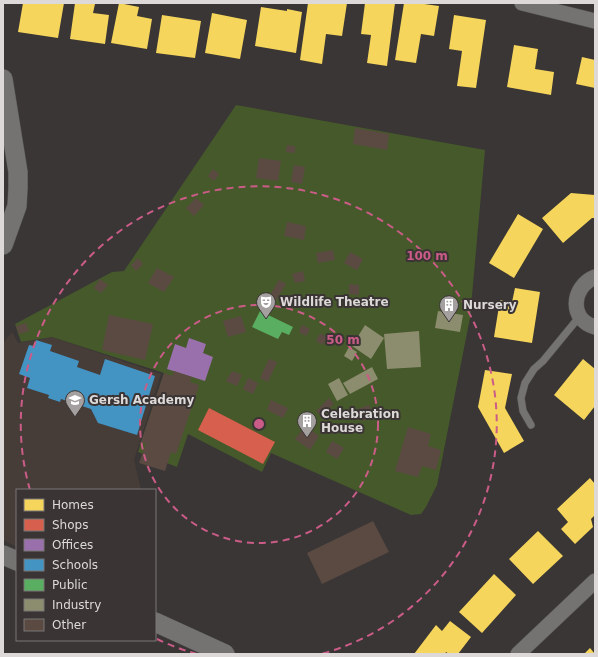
<svg xmlns="http://www.w3.org/2000/svg" width="598" height="657" font-family="'DejaVu Sans',sans-serif">
	<style>
		.built { fill: #463c38 }
		.green { fill: #46592b }
		.homes { fill: #f6d55c }
		.shops { fill: #d6604d }
		.offices { fill: #9970ab }
		.schools { fill: #4393c3 }
		.public { fill: #5aae61 }
		.industry { fill: #8c8c6e }
		.building { fill: #5b4a42 }
		.lines { fill: none; stroke-linecap: round; stroke-linejoin: round }
		.service-casing { stroke: #565353; stroke-width: 8 }
		.minor-casing { stroke: #565353; stroke-width: 16 }
		.tertiary-casing { stroke: #565353; stroke-width: 20 }
		.service { stroke: #747372; stroke-width: 7 }
		.minor { stroke: #747372; stroke-width: 15 }
		.tertiary { stroke: #747372; stroke-width: 19 }
		.ring { fill: none; stroke: #cb5c87; stroke-width: 2; stroke-dasharray: 7 5 }
		.labels { text-anchor: middle; dominant-baseline: central; stroke-width: 4; stroke-linejoin: round; paint-order: stroke }
		.poi-label { font-size: 12px; font-weight: bold; fill: #dcd9d8; stroke: #3a3534; text-anchor: start }
		.centre { fill: #cb5c87; stroke: #3a3534; stroke-width: 2 }
		.ring-label { font-size: 12px; text-anchor: middle; font-weight: bold; fill: #cb5c87; stroke: #3a3534; stroke-width: 4; stroke-linejoin: round; paint-order: stroke }
	</style>
	<rect width="100%" height="100%" fill="#393635"/>
	<!-- built -->
	<path class="built" d="M 12,332 L 18,343 L 52,337 L 161,374 L 134,460 L 141,490 L 17,490 L 17,547 L 3,540 L 3,343 Z"/>
	<!-- green -->
	<path class="green" d="M 236,105 L 485,150 L 470,318 L 437,485 L 426,507 L 421,514 L 411,515 L 271,453 L 262,472 L 188,434 L 177,467 L 138,452 L 164,373 L 52,337 L 21,342 L 15,324 L 112,272 L 124,271 Z"/>
	<!-- homes -->
	<path class="homes" d="M 23,3 L 64,3 L 58,38 L 18,32 Z
		M 75,3 L 95,4 L 93,13 L 109,15 L 105,44 L 70,39 Z
		M 119,3 L 139,7 L 137,16 L 152,19 L 147,49 L 111,43 Z
		M 308,3 L 347,3 L 342,36 L 326,34 L 322,64 L 300,60 Z
		M 365,3 L 395,3 L 387,66 L 367,63 L 371,35 L 361,34 Z
		M 404,3 L 417,3 L 439,6 L 434,36 L 421,34 L 416,63 L 395,60 Z
		M 261,7 L 287,11 L 287,9 L 302,12 L 296,53 L 255,46 Z
		M 212,13 L 247,20 L 240,59 L 205,53 Z
		M 162,15 L 201,21 L 195,58 L 156,53 Z
		M 454,15 L 486,20 L 476,88 L 457,86 L 462,51 L 449,49 Z
		M 514,45 L 538,49 L 535,69 L 554,72 L 551,95 L 507,87 Z
		M 582,57 L 595,60 L 595,88 L 576,84 Z
		M 571,193 L 595,195 L 595,218 L 592,218 L 563,243 L 542,218 Z
		M 518,214 L 543,229 L 514,278 L 489,263 Z
		M 515,288 L 540,292 L 532,343 L 494,337 L 500,300 L 512,302 Z
		M 583,359 L 595,369 L 595,406 L 584,420 L 554,395 Z
		M 485,370 L 512,374 L 505,408 L 524,441 L 504,453 L 478,407 Z
		M 590,478 L 595,484 L 595,515 L 591,519 L 593,527 L 575,544 L 561,529 L 568,522 L 557,509 Z
		M 538,531 L 563,556 L 533,584 L 509,559 Z
		M 494,574 L 516,595 L 482,633 L 459,612 Z
		M 450,621 L 471,637 L 458,654 L 449,654 L 446,652 L 445,654 L 414,654 L 436,625 L 442,631 Z
		M 590,648 L 595,654 L 584,654 Z"/>
	<!-- shops -->
	<path class="shops" d="M 209,408 L 275,442 L 263,464 L 198,430 Z"/>
	<!-- offices -->
	<path class="offices" d="M 189,338 L 206,344 L 203,353 L 213,357 L 205,381 L 167,369 L 175,344 L 186,348 Z"/>
	<!-- schools -->
	<path class="schools" d="M 36,340 L 52,345 L 50,351 L 79,361 L 77,367 L 100,375 L 105,359 L 155,376 L 137,435 L 98,423 L 91,409 L 61,399 L 60,402 L 48,398 L 49,395 L 27,388 L 30,378 L 19,374 L 29,345 L 34,346 Z"/>
	<!-- public -->
	<path class="public" d="M 260,311 L 293,327 L 289,335 L 282,332 L 278,339 L 252,327 Z"/>
	<!-- industry -->
	<path class="industry" d="M 438,311 L 463,315 L 460,332 L 435,328 Z
		M 365,325 L 384,338 L 371,359 L 352,346 Z
		M 419,331 L 421,367 L 387,369 L 384,334 Z
		M 349,347 L 357,352 L 352,361 L 344,356 Z
		M 372,367 L 378,379 L 350,394 L 343,383 Z
		M 339,378 L 348,395 L 337,401 L 328,384 Z"/>
	<!-- building -->
	<path class="building" d="M 355,128 L 389,134 L 387,150 L 353,144 Z
		M 287,145 L 295,146 L 295,153 L 286,152 Z
		M 259,158 L 281,161 L 278,181 L 256,178 Z
		M 294,165 L 305,167 L 302,184 L 291,182 Z
		M 213,169 L 219,174 L 214,181 L 208,176 Z
		M 196,198 L 204,205 L 194,216 L 186,208 Z
		M 287,222 L 306,226 L 304,240 L 284,236 Z
		M 333,250 L 335,260 L 318,263 L 316,253 Z
		M 350,252 L 363,259 L 357,270 L 344,263 Z
		M 138,258 L 143,264 L 136,271 L 131,265 Z
		M 157,268 L 174,277 L 164,292 L 148,283 Z
		M 303,271 L 305,281 L 295,283 L 292,274 Z
		M 100,279 L 108,285 L 101,293 L 94,288 Z
		M 279,280 L 286,284 L 275,302 L 269,297 Z
		M 349,284 L 359,285 L 359,295 L 349,294 Z
		M 109,315 L 153,324 L 145,360 L 102,350 Z
		M 241,316 L 246,332 L 228,337 L 223,321 Z
		M 26,323 L 29,331 L 19,334 L 16,326 Z
		M 302,325 L 310,329 L 306,336 L 299,332 Z
		M 320,333 L 327,337 L 323,345 L 316,341 Z
		M 269,359 L 277,362 L 268,382 L 260,378 Z
		M 174,371 L 192,377 L 190,382 L 199,385 L 176,454 L 171,452 L 165,471 L 139,463 L 146,444 L 141,442 L 164,373 L 172,376 Z
		M 232,371 L 242,375 L 237,386 L 226,381 Z
		M 248,378 L 258,383 L 253,394 L 243,389 Z
		M 329,398 L 334,404 L 321,416 L 316,411 Z
		M 271,400 L 288,408 L 283,418 L 267,410 Z
		M 369,405 L 374,417 L 362,421 L 358,409 Z
		M 305,426 L 319,436 L 310,450 L 295,439 Z
		M 408,427 L 431,434 L 428,446 L 441,450 L 436,470 L 422,466 L 418,477 L 395,471 Z
		M 332,441 L 344,448 L 337,459 L 326,452 Z
		M 373,521 L 389,552 L 322,584 L 307,553 Z"/>
	<g class="lines">
		<!-- service casing -->
		<g class="service-casing">
			<path id="service" d="M 531,425 L 523,411 L 521,398 L 525,383 L 534,369 L 543,361 L 580,316"/>
		</g>
		<!-- minor casing -->
		<g class="minor-casing">
			<path id="minor" d="M 522,3 L 595,21
				M 595,277 C 571,287 569,320 595,327
				M 518,654 L 595,581"/>
		</g>
		<!-- tertiary casing -->
		<g class="tertiary-casing">
			<path id="tertiary" d="M 3,79 L 18,172 L 18,188 L 17,206 L 3,245
				M 3,555 L 17,561
				M 155,622 L 225,654"/>
		</g>
		<!-- service -->
		<use href="#service" class="service"/>
		<!-- minor -->
		<use href="#minor" class="minor"/>
		<!-- tertiary -->
		<use href="#tertiary" class="tertiary"/>
	</g>
	<!-- distance rings -->
	<g class="ring">
		<circle cx="259" cy="424" r="119"/>
		<path d="M197 654A238 238 0 0 1 157 639M30 490A238 238 0 1 1 321 654"/>
	</g>
	<!-- icons -->
	<defs>
		<g id="theatre-pin" transform="scale(1)"><path d="M0 17L-7.5 6A9.5 9.5 0 1 1 7.5 6Z" fill="#a3a09f" stroke="#3a3534"/><path d="M-5-5.5Q0-4 5-5.5V0Q5 5 0 6Q-5 5-5 0ZM-3.3-2.5H-1v1.5H-3.3ZM1-2.5H3.3v1.5H1ZM-2.8 1Q0 5.5 2.8 1Z" fill="#fff"/></g>
		<g id="building-pin" transform="scale(1)"><path d="M0 17L-7.5 6A9.5 9.5 0 1 1 7.5 6Z" fill="#a3a09f" stroke="#3a3534"/><path d="M-4-6H4V6H1V3H-1V6H-4ZM-2.5-4.3h1.7v1.8h-1.7ZM.8-4.3h1.7v1.8H.8ZM-2.5-1h1.7V.8h-1.7ZM.8-1h1.7V.8H.8Z" fill="#fff"/></g>
		<g id="school-pin" transform="scale(1)"><path d="M0 17L-7.5 6A9.5 9.5 0 1 1 7.5 6Z" fill="#a3a09f" stroke="#3a3534"/><path d="M0-5L7-2L0 1L-7-2ZM-4 1L0 2.5L4 1V4Q0 6-4 4Z" fill="#fff"/></g>
	</defs>
	<g fill-rule="evenodd">
		<use href="#theatre-pin" x="266" y="302"/>
		<use href="#building-pin" x="449" y="305"/>
		<use href="#school-pin" x="75" y="400"/>
		<use href="#building-pin" x="307" y="421"/>
	</g>
	<g class="labels">
		<!-- poi labels -->
		<g class="poi-label">
			<text x="280" y="302">Wildlife Theatre</text>
			<text x="463" y="305">Nursery</text>
			<text x="89" y="400">Gersh Academy</text>
			<text x="321" y="414">Celebration<tspan x="321" dy="14">House</tspan></text>
		</g>
	</g>
	<circle cx="259" cy="424" r="6" class="centre"/>
	<g class="ring-label">
		<text x="427" y="260">100 m</text>
		<text x="343" y="344">50 m</text>
	</g>
	<!-- border -->
	<rect width="598" height="657" fill="none" stroke="#dcd9d8" stroke-width="8"/>
	<!-- legend -->
	<rect x="16" y="489" width="140" height="152" fill="#3a3534" stroke="#7b7776"/>
	<rect x="24" y="499" width="20" height="12" fill="#f6d55c" stroke="#7b7776"/>
	<text x="52" y="509" font-size="12" fill="#dcd9d8">Homes</text>
	<rect x="24" y="519" width="20" height="12" fill="#d6604d" stroke="#7b7776"/>
	<text x="52" y="529" font-size="12" fill="#dcd9d8">Shops</text>
	<rect x="24" y="539" width="20" height="12" fill="#9970ab" stroke="#7b7776"/>
	<text x="52" y="549" font-size="12" fill="#dcd9d8">Offices</text>
	<rect x="24" y="559" width="20" height="12" fill="#4393c3" stroke="#7b7776"/>
	<text x="52" y="569" font-size="12" fill="#dcd9d8">Schools</text>
	<rect x="24" y="579" width="20" height="12" fill="#5aae61" stroke="#7b7776"/>
	<text x="52" y="589" font-size="12" fill="#dcd9d8">Public</text>
	<rect x="24" y="599" width="20" height="12" fill="#8c8c6e" stroke="#7b7776"/>
	<text x="52" y="609" font-size="12" fill="#dcd9d8">Industry</text>
	<rect x="24" y="619" width="20" height="12" fill="#5b4a42" stroke="#7b7776"/>
	<text x="52" y="629" font-size="12" fill="#dcd9d8">Other</text>
</svg>
